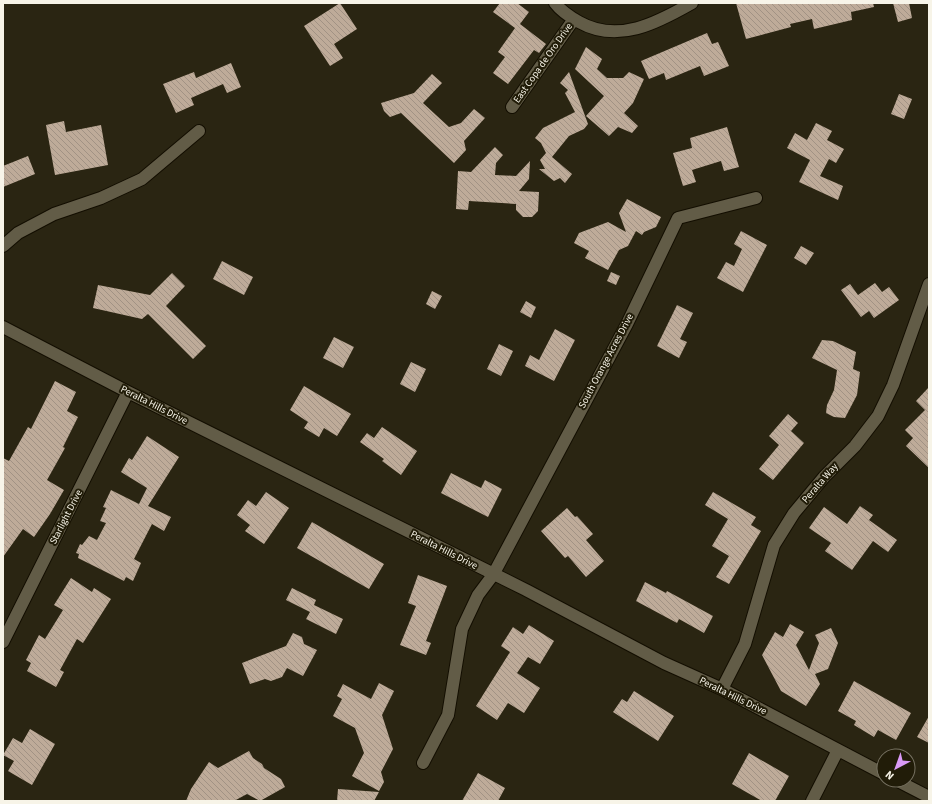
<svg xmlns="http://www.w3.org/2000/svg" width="932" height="804" font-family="'Source Sans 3',sans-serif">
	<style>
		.building { fill: url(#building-back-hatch) }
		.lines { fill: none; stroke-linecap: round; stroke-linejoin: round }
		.minor-casing { stroke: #130e00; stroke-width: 14 }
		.minor { stroke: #625c47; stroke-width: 12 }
		.labels { text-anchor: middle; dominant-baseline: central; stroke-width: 4; stroke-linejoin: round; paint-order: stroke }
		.street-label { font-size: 10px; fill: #f7f4e8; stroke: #211c08 }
	</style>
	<defs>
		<pattern id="building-back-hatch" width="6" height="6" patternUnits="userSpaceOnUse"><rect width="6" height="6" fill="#beab99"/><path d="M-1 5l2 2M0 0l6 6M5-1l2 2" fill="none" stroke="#a19284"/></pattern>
	</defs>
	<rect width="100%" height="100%" fill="#2a2512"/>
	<!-- building -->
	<path class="building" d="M 340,3 L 357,29 L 334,44 L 343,58 L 330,66 L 304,26 Z
		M 500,3 L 517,3 L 529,12 L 520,24 L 546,44 L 539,53 L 534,50 L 508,84 L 493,73 L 505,57 L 498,52 L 515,28 L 493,12 Z
		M 736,3 L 873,3 L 874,7 L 851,12 L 852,20 L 814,29 L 812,19 L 790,24 L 791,27 L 746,39 Z
		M 893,3 L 909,3 L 912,18 L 898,22 Z
		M 707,33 L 712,44 L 718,42 L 729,66 L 704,76 L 700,66 L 666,80 L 664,73 L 649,79 L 641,61 Z
		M 586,47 L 602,59 L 597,69 L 607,78 L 623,78 L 629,72 L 644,79 L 633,103 L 624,113 L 638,126 L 632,133 L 618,127 L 609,136 L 586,116 L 604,96 L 575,69 Z
		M 231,63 L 241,87 L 227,93 L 223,84 L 191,98 L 194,105 L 176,113 L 163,84 L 194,72 L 196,78 Z
		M 569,72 L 588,124 L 584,129 L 569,136 L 552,157 L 572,174 L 565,183 L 560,178 L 554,181 L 539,169 L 545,169 L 540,160 L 546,153 L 541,143 L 535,138 L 543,128 L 575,112 L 565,93 L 568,90 L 560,83 Z
		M 432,74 L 442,83 L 423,103 L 449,127 L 461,123 L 474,109 L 485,118 L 464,141 L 466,150 L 454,163 L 401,113 L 390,117 L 384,111 L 381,103 L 414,93 Z
		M 899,94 L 912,99 L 904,119 L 891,114 Z
		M 64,121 L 66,132 L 101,125 L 108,165 L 55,175 L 46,125 Z
		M 816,123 L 832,131 L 827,140 L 844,149 L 836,163 L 829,159 L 820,176 L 843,186 L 838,200 L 799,182 L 810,160 L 787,148 L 795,133 L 807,140 Z
		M 727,127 L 739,167 L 724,171 L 721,161 L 692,170 L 696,182 L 683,186 L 673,153 L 692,148 L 690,138 Z
		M 495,147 L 503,155 L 496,163 L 495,175 L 516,176 L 530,161 L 529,179 L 519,191 L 539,192 L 538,211 L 532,217 L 523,217 L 516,210 L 516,204 L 469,201 L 468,210 L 456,209 L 458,171 L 471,172 Z
		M 28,156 L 35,174 L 3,187 L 3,166 Z
		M 627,199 L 661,217 L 656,227 L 644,232 L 642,235 L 636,231 L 628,246 L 619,250 L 608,270 L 585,258 L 589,251 L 574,243 L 579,233 L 608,222 L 626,232 L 619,213 Z
		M 741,231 L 767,245 L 743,292 L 717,278 L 726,262 L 734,266 L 742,249 L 734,244 Z
		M 801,246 L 814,253 L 806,265 L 794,258 Z
		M 222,261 L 253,277 L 244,295 L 213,279 Z
		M 611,272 L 620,276 L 616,285 L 607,281 Z
		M 172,273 L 185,286 L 166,306 L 206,346 L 193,359 L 148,314 L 142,319 L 93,308 L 98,285 L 150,295 Z
		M 875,283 L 882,292 L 889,287 L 899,300 L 874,318 L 869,311 L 861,317 L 841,290 L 850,284 L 858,295 Z
		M 432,291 L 442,296 L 435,309 L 426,304 Z
		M 526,301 L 536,307 L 531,318 L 520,312 Z
		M 677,305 L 693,313 L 680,339 L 687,342 L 679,358 L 657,346 Z
		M 555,329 L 575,340 L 554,381 L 525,366 L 530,355 L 539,360 Z
		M 334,337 L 354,347 L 343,368 L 323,358 Z
		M 822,340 L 833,341 L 856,352 L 853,369 L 860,372 L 857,395 L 845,418 L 834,417 L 826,413 L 827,405 L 834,390 L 837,370 L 812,358 Z
		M 499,344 L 513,351 L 501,376 L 487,369 Z
		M 411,362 L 426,369 L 415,392 L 400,384 Z
		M 55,381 L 76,392 L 67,411 L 78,417 L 63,447 L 65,448 L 47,480 L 64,490 L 50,514 L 34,537 L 23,529 L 3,557 L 3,458 L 9,461 L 28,427 L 31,429 Z
		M 304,386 L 351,414 L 337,436 L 324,428 L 319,437 L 304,428 L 308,422 L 290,410 Z
		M 929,387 L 929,468 L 906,446 L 913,438 L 905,430 L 925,410 L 916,401 Z
		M 788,414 L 798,423 L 791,431 L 804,443 L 773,480 L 759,469 L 779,445 L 769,436 Z
		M 382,427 L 417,451 L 401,475 L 382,461 L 384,459 L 360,442 L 367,433 L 374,438 Z
		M 147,436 L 179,457 L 148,506 L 171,517 L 164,531 L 152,524 L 134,559 L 141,563 L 133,581 L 126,577 L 124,581 L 78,558 L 79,554 L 76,553 L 80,544 L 82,545 L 89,536 L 97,540 L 106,523 L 100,521 L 106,508 L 103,507 L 111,490 L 139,504 L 147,488 L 121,472 L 129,458 L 132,460 Z
		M 451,473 L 481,488 L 485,480 L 502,489 L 488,517 L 441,493 Z
		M 266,492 L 289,508 L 264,544 L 245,531 L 250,525 L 237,515 L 248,500 L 256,506 Z
		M 713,492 L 756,517 L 751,525 L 761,531 L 729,584 L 716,577 L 729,556 L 712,546 L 728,519 L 705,505 Z
		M 860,506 L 873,515 L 869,520 L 897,540 L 888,552 L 873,541 L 852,570 L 825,551 L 831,543 L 809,528 L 824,507 L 847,524 Z
		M 567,508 L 575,517 L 577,516 L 593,534 L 586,540 L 604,561 L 586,577 L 568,556 L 565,558 L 541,531 Z
		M 312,522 L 384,564 L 369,589 L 297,548 Z
		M 418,575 L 447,586 L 426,641 L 431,643 L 426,655 L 400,645 L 416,606 L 408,603 Z
		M 71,578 L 92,592 L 94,588 L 111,599 L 83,643 L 77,639 L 60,670 L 64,672 L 56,687 L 27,671 L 31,663 L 26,660 L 39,635 L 45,639 L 63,610 L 54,605 Z
		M 645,582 L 666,593 L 667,591 L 713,616 L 704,633 L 679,619 L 677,623 L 636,601 Z
		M 292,588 L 316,600 L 314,605 L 343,619 L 336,634 L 306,619 L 310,612 L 286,600 Z
		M 790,624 L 804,632 L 796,645 L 809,670 L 819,643 L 815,635 L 831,628 L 838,643 L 828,669 L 815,674 L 820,684 L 806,706 L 781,691 L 762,655 L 775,632 L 783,637 Z
		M 529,625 L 554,641 L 540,664 L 528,657 L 517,673 L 540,688 L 524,713 L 508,703 L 497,720 L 476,706 L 510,652 L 501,646 L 513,627 L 523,634 Z
		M 293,633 L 302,637 L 304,644 L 317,650 L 303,676 L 287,668 L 282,677 L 271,681 L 265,679 L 250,684 L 242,663 L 286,646 Z
		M 854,681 L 911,713 L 896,740 L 878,730 L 874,737 L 854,725 L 856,721 L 838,711 Z
		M 379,683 L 394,691 L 382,715 L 393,749 L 381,772 L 384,782 L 379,791 L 352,776 L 364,753 L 355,728 L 333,716 L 342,699 L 337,696 L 343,684 L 371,699 Z
		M 634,691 L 674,716 L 658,741 L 613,712 L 622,699 L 627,702 Z
		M 929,716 L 929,743 L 917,737 Z
		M 30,729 L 55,744 L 32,785 L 8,771 L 14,761 L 3,755 L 13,738 L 22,743 Z
		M 249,751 L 253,758 L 262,764 L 264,768 L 281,779 L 285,787 L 260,801 L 247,794 L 234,801 L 186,801 L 191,789 L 209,762 L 218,768 Z
		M 749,753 L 789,776 L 775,801 L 762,801 L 732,784 Z
		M 478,773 L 505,788 L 498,801 L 462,801 Z
		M 338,789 L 379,792 L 374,801 L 337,801 Z"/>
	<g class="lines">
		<!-- minor casing -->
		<g class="minor-casing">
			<path id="minor" d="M 555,3 C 561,11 570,17 579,22 C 618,44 657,23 692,3
				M 512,107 L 574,19
				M 3,246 L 18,233 L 54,214 L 101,198 L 142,179 L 199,131
				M 3,327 L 128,392 L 526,590 L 664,663 L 722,689 L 884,774
				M 3,642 L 128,392
				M 722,689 L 745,644 L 774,545 L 794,513 L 824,477 L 855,446 L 878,416 L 893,385 L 929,284
				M 423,763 L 448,715 L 462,629 L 478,595 L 493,575 L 627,324 L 678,218 L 756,198
				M 896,780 L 929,797
				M 812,801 L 838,750"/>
		</g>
		<!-- minor -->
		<use href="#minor" class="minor"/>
	</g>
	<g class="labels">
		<!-- street labels -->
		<g class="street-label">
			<text transform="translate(543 63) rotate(-55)">East Copa de Oro Drive</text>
			<text transform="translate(606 361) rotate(-62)">South Orange Acres Drive</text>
			<text transform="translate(154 405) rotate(27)">Peralta Hills Drive</text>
			<text transform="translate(820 483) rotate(-49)">Peralta Way</text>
			<text transform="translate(66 517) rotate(-63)">Starlight Drive</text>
			<text transform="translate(444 550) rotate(27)">Peralta Hills Drive</text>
			<text transform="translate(733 696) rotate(26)">Peralta Hills Drive</text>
		</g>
	</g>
	<!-- border -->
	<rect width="932" height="804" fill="none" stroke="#f7f4e8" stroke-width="8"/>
	<!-- north arrow -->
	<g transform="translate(896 768) rotate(221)"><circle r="19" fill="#211c08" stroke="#777262"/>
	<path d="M0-3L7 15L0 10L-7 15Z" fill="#da9af6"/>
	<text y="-6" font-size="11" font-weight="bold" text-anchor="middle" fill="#f7f4e8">N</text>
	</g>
</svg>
